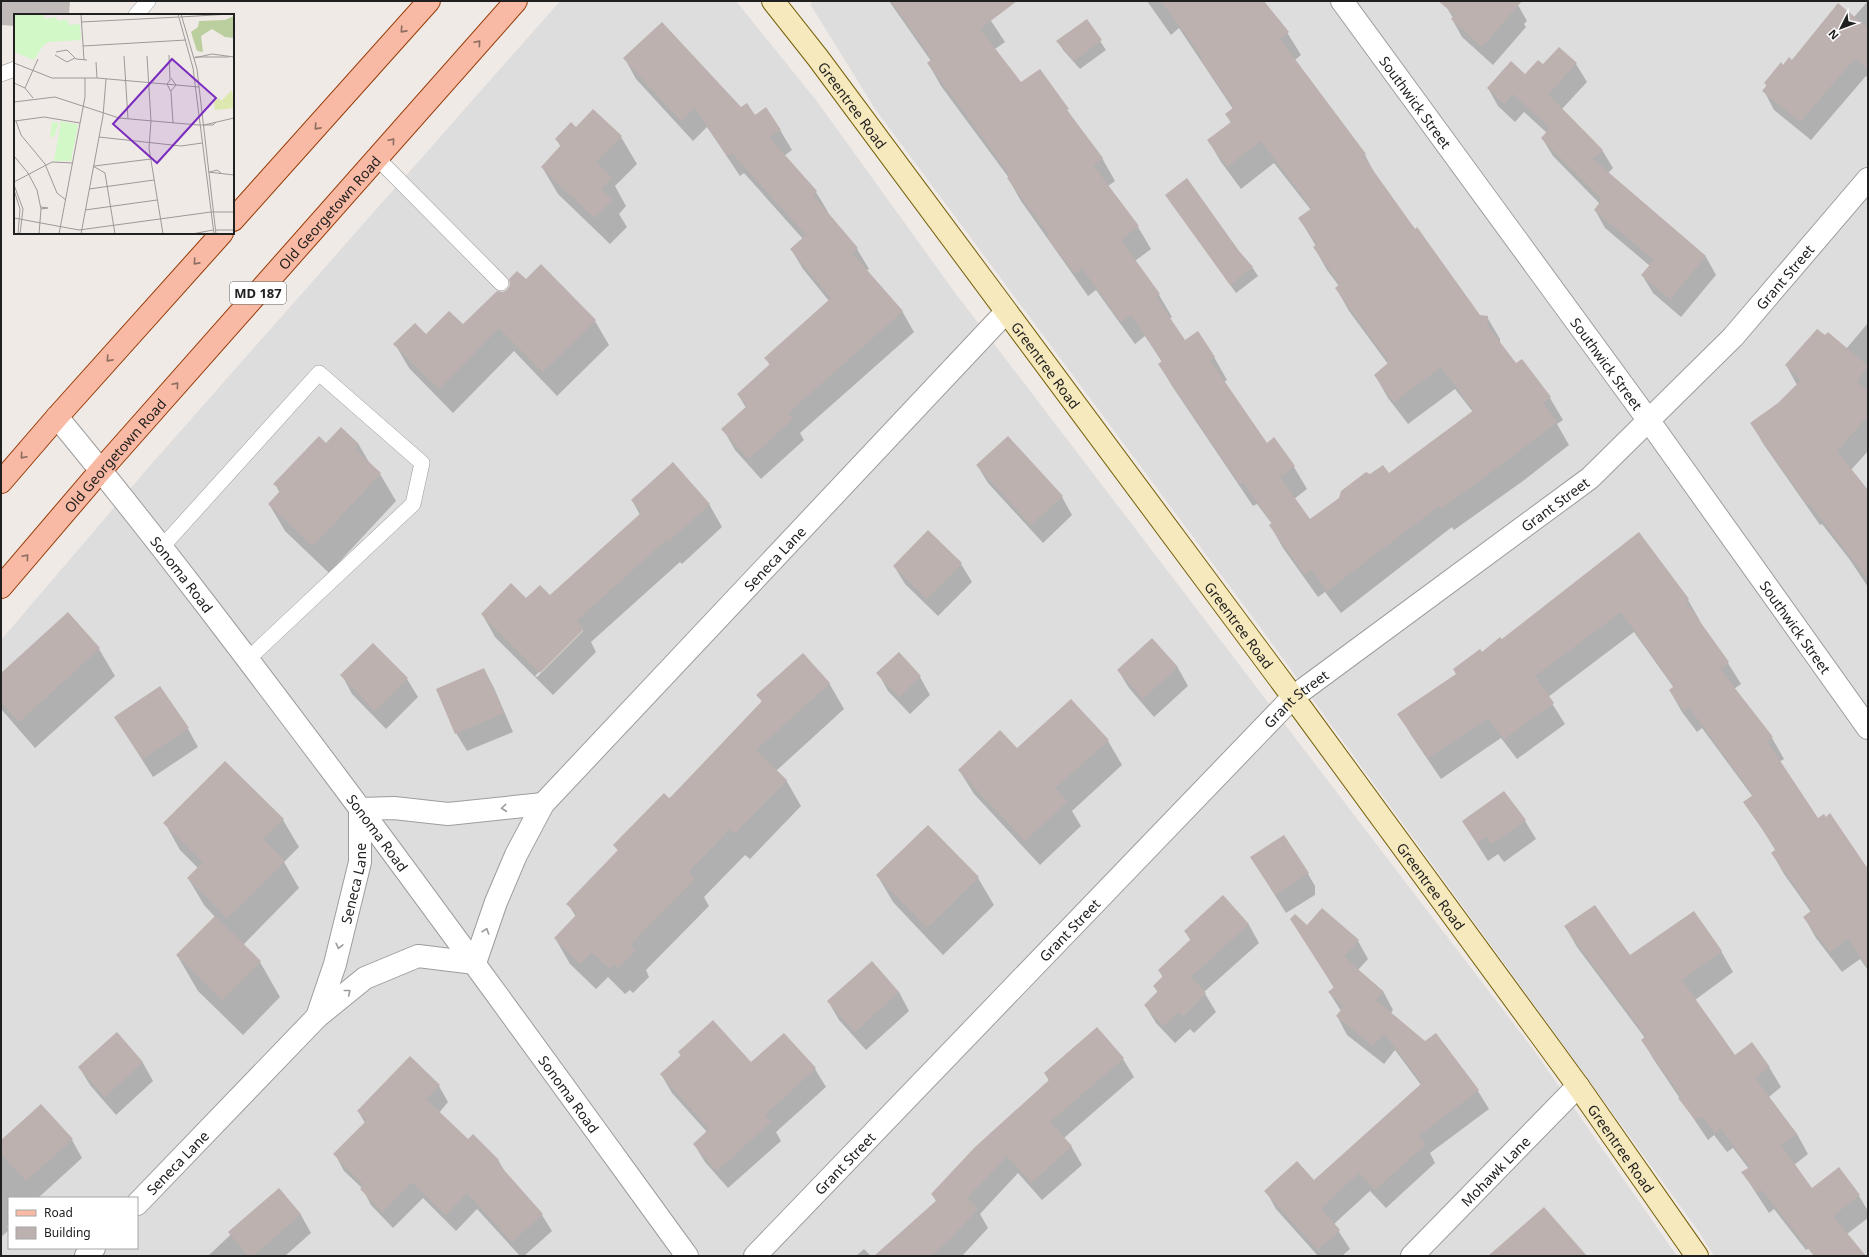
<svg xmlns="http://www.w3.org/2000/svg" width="1869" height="1257" font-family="'Noto Sans',sans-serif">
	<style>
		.residential { fill: #dedddd; fill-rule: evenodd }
		.shadow { fill: #0003; fill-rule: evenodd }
		.building { fill: #bdb1b0 }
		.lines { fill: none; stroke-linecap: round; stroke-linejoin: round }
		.lane-casing { stroke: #9d9d9d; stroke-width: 16 }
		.street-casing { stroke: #9d9d9d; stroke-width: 24 }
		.secondary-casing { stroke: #756009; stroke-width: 24 }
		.primary-casing { stroke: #963a06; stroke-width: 24 }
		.lane { stroke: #fff; stroke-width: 15 }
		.street { stroke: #fff; stroke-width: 22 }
		.secondary { stroke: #f7e9be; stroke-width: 22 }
		.primary { stroke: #f8baa4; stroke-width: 22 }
		.oneway { stroke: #8c6d62 }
		.oneway2 { stroke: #9b9b9b }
		.labels { text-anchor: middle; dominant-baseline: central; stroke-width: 3.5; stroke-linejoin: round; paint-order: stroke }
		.shield { fill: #fff; stroke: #636363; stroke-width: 1 }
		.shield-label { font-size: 13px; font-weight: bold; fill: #202020 }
		.street-label { font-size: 14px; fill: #202020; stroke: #fff }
		.inset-road { fill: none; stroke: #9d9997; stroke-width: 1 }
		.view { fill: #7b2cbf; fill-opacity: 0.15; stroke: #7b2cbf; stroke-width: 2 }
		.inset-edge { fill: none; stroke: #202020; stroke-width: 2 }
	</style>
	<rect width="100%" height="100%" fill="#f0eae7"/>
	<!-- residential -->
	<path class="residential" d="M 560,1 L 736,1 L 816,100 L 956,294 L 1533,1049 L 1677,1256 L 1,1256 L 1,640 L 154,461 ZM 9,1198 L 137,1198 L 137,1248 L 9,1248 Z
		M 814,1 L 1868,1 L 1868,1256 L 1714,1256 L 1699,1232 L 1268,638 L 875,109 L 810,4 Z"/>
	<!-- shadow -->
	<path class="shadow" d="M 1,1 L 70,1 L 69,15 L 15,15 L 15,26 L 1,25 Z
		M 889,1 L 978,1 L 1005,42 L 995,49 L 1021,83 L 1040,70 L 1075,122 L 1102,158 L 1115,181 L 1108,186 L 1138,227 L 1151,249 L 1135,261 L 1159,295 L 1172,317 L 1169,319 L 1185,342 L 1214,357 L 1227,380 L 1224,382 L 1266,444 L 1274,439 L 1294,467 L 1307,489 L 1294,499 L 1310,520 L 1371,475 L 1389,474 L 1473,412 L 1455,389 L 1408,424 L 1388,398 L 1375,375 L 1388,364 L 1349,311 L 1336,288 L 1339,286 L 1327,270 L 1314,247 L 1316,246 L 1299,218 L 1311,210 L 1274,163 L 1241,189 L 1221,162 L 1208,140 L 1231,123 L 1226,114 L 1233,109 L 1179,28 L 1171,35 L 1147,1 L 1257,1 L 1280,21 L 1301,55 L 1295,60 L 1365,155 L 1377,178 L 1479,316 L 1487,317 L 1500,339 L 1500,344 L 1516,365 L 1521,360 L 1550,398 L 1563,420 L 1557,424 L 1569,445 L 1523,481 L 1454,530 L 1452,527 L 1341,613 L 1325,592 L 1318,597 L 1283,548 L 1270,525 L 1272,524 L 1257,504 L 1253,506 L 1172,386 L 1159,364 L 1162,362 L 1145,336 L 1135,344 L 1096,290 L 1088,296 L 1021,201 L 1008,178 L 1009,178 L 941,86 L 928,63 L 931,61 Z
		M 1447,1 L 1522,1 L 1518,5 L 1527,21 L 1524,24 L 1526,27 L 1493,65 L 1462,37 L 1452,19 L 1453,18 L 1447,8 Z
		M 1868,1 L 1868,78 L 1866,76 L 1811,140 L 1774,110 L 1764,91 L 1767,87 L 1765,83 L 1783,66 L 1854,17 Z
		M 1086,20 L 1106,50 L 1080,69 L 1063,50 L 1058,41 Z
		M 1559,48 L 1576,64 L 1587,82 L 1562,109 L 1602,150 L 1613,168 L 1608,173 L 1706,257 L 1716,275 L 1681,317 L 1653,293 L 1642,275 L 1650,266 L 1605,228 L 1595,210 L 1600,204 L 1553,156 L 1542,138 L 1547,133 L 1524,112 L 1515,122 L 1498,106 L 1488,88 L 1525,76 L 1543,65 Z
		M 625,59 L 741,108 L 780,130 L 792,150 L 784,156 L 816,192 L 828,212 L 827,213 L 857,249 L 869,269 L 866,271 L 902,311 L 914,332 L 800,433 L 804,440 L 761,479 L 735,450 L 723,429 L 746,408 L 738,394 L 770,366 L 766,358 L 829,301 L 803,269 L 791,249 L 803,239 L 744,173 L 740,176 L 707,127 L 693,141 L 636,79 Z
		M 621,137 L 637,164 L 615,186 L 626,206 L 619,214 L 627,227 L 610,244 L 558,194 L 542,167 L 561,147 L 556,139 Z
		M 1166,195 L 1238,252 L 1252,267 L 1258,276 L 1236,293 Z
		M 541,265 L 595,321 L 609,345 L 557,396 L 514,351 L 453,413 L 409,368 L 395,344 L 463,326 L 503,293 L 526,281 Z
		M 1868,323 L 1868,451 L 1851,470 L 1868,491 L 1868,587 L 1850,560 L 1822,524 L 1820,525 L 1764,445 L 1751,423 L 1778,404 L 1797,385 L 1786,365 L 1846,349 Z
		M 341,428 L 359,445 L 370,464 L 380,474 L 396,501 L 329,573 L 285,531 L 269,504 L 280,493 L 275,484 L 326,444 Z
		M 977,465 L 1062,497 L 1072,515 L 1043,543 L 988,483 Z
		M 632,500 L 709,504 L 722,527 L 682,564 L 680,562 L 591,642 L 596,652 L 553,695 L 495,637 L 482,614 L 526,600 L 550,596 L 640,515 ZM 583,628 L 583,631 L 537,677 L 535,676 Z
		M 1638,534 L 1688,600 L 1700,621 L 1699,622 L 1728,663 L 1741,684 L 1734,689 L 1772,738 L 1784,759 L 1779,762 L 1818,820 L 1868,872 L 1868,970 L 1860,959 L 1842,972 L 1816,938 L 1804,917 L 1811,912 L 1784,874 L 1772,853 L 1776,851 L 1745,802 L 1753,797 L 1702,728 L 1697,732 L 1682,712 L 1670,691 L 1674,688 L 1634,632 L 1548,697 L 1565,724 L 1517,759 L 1501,738 L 1441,779 L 1411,735 L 1399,714 L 1457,674 L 1481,653 L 1502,640 Z
		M 961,564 L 972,582 L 938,616 L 905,584 L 894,566 Z
		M 68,614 L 99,649 L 115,676 L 35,748 L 1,709 L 1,675 Z
		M 1152,639 L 1178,668 L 1188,686 L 1154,717 L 1129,688 L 1118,670 Z
		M 373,644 L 407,679 L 418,697 L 386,729 L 352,694 L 342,675 Z
		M 484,669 L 494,688 L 513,732 L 467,751 L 456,733 Z
		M 878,673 L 920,677 L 930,695 L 910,714 L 888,691 Z
		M 829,683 L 844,709 L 776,771 L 786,780 L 801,806 L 750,859 L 745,855 L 704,897 L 709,906 L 646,970 L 649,977 L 633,993 L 630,990 L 625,994 L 608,977 L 596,989 L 570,964 L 555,938 L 576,917 L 568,904 L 618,851 L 615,845 L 669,799 L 762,702 L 758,695 Z
		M 115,717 L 188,729 L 198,747 L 153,777 Z
		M 1108,741 L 1122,765 L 1072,811 L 1081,826 L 1040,865 L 974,794 L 959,770 L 1017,749 Z
		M 1504,792 L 1525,821 L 1536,839 L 1504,862 L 1498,854 L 1488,861 L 1463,822 Z
		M 283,820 L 299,847 L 284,862 L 299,888 L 243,945 L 260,962 L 280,997 L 243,1035 L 198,991 L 177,955 L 215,917 L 204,905 L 188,878 L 198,868 L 180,850 L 165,823 Z
		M 928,826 L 978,878 L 994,905 L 943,955 L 893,902 L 877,875 Z
		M 1251,857 L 1304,867 L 1315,886 L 1315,895 L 1286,913 Z
		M 1223,897 L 1249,925 L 1259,943 L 1204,992 L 1216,1012 L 1194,1033 L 1190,1029 L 1175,1043 L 1156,1023 L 1145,1005 L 1158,993 L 1154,986 L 1163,978 L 1159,970 L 1191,941 L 1185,931 Z
		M 1291,919 L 1307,926 L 1358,941 L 1368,959 L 1358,970 L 1383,991 L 1393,1010 L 1391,1013 L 1425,1042 L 1435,1034 L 1478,1091 L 1489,1109 L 1430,1153 L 1435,1163 L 1386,1208 L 1370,1191 L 1334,1224 L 1350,1249 L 1342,1256 L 1318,1256 L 1276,1209 L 1266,1191 L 1314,1181 L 1421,1085 L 1395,1050 L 1384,1064 L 1347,1035 L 1337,1016 L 1341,1011 L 1329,992 L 1334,988 Z
		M 1565,926 L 1629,956 L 1721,951 L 1733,972 L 1695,1000 L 1735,1056 L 1769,1067 L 1781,1087 L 1769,1097 L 1797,1134 L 1808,1154 L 1794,1165 L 1811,1189 L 1839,1169 L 1859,1196 L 1868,1211 L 1868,1218 L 1847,1234 L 1865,1256 L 1816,1256 L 1809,1248 L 1806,1250 L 1774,1209 L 1769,1213 L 1743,1173 L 1749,1169 L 1733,1148 L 1727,1152 L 1714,1135 L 1708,1140 L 1654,1060 L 1642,1040 L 1645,1038 L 1577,947 Z
		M 899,992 L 909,1011 L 866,1050 L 839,1020 L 828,1001 Z
		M 116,1033 L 143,1063 L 153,1081 L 116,1115 L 90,1085 L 79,1067 Z
		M 784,1034 L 815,1069 L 826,1087 L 776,1132 L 781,1141 L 728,1188 L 705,1162 L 694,1144 L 707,1132 L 672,1093 L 661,1074 L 681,1056 L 679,1052 L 751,1064 Z
		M 1123,1059 L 1134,1077 L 1064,1138 L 1071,1146 L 1082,1165 L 1042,1200 L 1018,1173 L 980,1214 L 988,1228 L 962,1256 L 876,1256 L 936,1201 L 932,1194 L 1049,1081 L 1045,1073 Z
		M 439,1086 L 448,1102 L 439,1113 L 468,1141 L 498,1160 L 507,1175 L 542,1215 L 552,1231 L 524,1256 L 520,1256 L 477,1209 L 456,1231 L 423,1198 L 393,1228 L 371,1205 L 362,1188 L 344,1171 L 335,1154 L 365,1123 L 358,1111 Z
		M 72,1140 L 82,1158 L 38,1198 L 9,1198 L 9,1224 L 7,1226 L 9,1230 L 1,1237 L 1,1142 Z
		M 279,1189 L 301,1215 L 311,1233 L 285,1256 L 208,1256 Z
		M 864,1249 L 871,1256 L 856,1256 Z"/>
	<!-- building -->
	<path class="building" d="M 891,1 L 1017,1 L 980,29 L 1021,82 L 1040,69 L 1069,109 L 1067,110 L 1103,158 L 1093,165 L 1139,226 L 1121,240 L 1160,294 L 1156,297 L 1185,340 L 1198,331 L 1215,357 L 1210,360 L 1267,443 L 1274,437 L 1295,466 L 1280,477 L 1310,519 L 1339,498 L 1341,491 L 1366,472 L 1370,474 L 1383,465 L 1389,473 L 1474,410 L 1441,367 L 1394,402 L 1374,375 L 1389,362 L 1335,288 L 1340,284 L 1313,247 L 1317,244 L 1298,218 L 1312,208 L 1261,141 L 1227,167 L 1207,140 L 1231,122 L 1225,114 L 1234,107 L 1200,59 L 1202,57 L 1161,1 L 1264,1 L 1289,32 L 1280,39 L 1366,154 L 1363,156 L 1415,229 L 1417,227 L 1480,315 L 1488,316 L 1487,325 L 1516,363 L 1522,359 L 1551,397 L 1543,403 L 1557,422 L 1510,458 L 1441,509 L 1439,506 L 1327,591 L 1312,570 L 1305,575 L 1269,525 L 1272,523 L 1243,482 L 1240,484 L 1158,364 L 1162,361 L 1131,315 L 1121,322 L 1082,268 L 1075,274 L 1058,252 L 1047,237 L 1049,235 L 1007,178 L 1010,176 L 963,110 L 927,63 L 932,59 Z
		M 1438,1 L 1522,1 L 1482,47 L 1451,19 L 1455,15 Z
		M 1838,3 L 1868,28 L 1868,70 L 1855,58 L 1800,122 L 1762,91 L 1767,85 L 1764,83 L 1781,62 L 1783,65 L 1789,57 L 1792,60 Z
		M 1087,19 L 1102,40 L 1074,61 L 1056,41 Z
		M 662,22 L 741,107 L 747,103 L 755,115 L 766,107 L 781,130 L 769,137 L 817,191 L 813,195 L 858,248 L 852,253 L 903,311 L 788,413 L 793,419 L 749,459 L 721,429 L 747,406 L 737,394 L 770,364 L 764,358 L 831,298 L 790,249 L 806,235 L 732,153 L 727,156 L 695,108 L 681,121 L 623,58 Z
		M 1559,47 L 1577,63 L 1548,94 L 1603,150 L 1593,159 L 1706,256 L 1670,299 L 1641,275 L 1654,260 L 1594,210 L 1602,199 L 1541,138 L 1550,128 L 1513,94 L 1504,104 L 1487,88 L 1511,61 L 1525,74 L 1538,60 L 1543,64 Z
		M 593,109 L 622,136 L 596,163 L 612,178 L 601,189 L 612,200 L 594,218 L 541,167 L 561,145 L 555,139 L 571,122 L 576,127 Z
		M 1187,178 L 1239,251 L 1253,267 L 1230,285 L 1165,195 Z
		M 541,264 L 596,320 L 543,372 L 499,328 L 439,389 L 393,344 L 415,323 L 426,334 L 449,311 L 463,324 L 497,291 L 503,292 L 507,290 L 510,285 L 509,279 L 517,271 L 526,279 Z
		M 1817,329 L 1825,335 L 1828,332 L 1868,366 L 1857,382 L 1868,392 L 1868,416 L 1837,451 L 1868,490 L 1868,579 L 1809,503 L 1807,504 L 1750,423 L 1778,403 L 1801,380 L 1785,365 Z
		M 341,427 L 359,444 L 355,449 L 381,473 L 313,546 L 268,504 L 281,490 L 273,484 L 319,436 L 326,443 Z
		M 1008,436 L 1063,496 L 1031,525 L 976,465 Z
		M 673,462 L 710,504 L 668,542 L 666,540 L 576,621 L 584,629 L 540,673 L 481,614 L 511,583 L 526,598 L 540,585 L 550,595 L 642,512 L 631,500 Z
		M 928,530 L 962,563 L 927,599 L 893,566 Z
		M 1639,532 L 1689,599 L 1686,602 L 1729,662 L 1720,669 L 1773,737 L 1767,741 L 1818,818 L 1824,814 L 1826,817 L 1830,813 L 1868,869 L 1868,969 L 1848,938 L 1830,952 L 1803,917 L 1812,910 L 1771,853 L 1776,849 L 1743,802 L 1753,795 L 1689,707 L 1684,711 L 1669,690 L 1674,686 L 1621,612 L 1535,676 L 1554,703 L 1504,739 L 1488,718 L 1428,758 L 1397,714 L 1456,674 L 1453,669 L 1480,649 L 1482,652 L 1500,637 L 1502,639 Z
		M 68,612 L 100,648 L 19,722 L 1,702 L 1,673 Z
		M 1152,638 L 1178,667 L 1143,699 L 1117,670 Z
		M 373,643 L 408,678 L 375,711 L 340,675 Z
		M 899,652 L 921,676 L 899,697 L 876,673 Z
		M 803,653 L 830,683 L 756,750 L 787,780 L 734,834 L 730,829 L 688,872 L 695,879 L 630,945 L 635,950 L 618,968 L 614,964 L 610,969 L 592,952 L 580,964 L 554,938 L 577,914 L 566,904 L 618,850 L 613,845 L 664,793 L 669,798 L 672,796 L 762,701 L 756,695 Z
		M 484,668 L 504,713 L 455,734 L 436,689 Z
		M 160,686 L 189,728 L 142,759 L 114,717 Z
		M 1071,699 L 1109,740 L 1055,788 L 1067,802 L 1025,841 L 958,770 L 1000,730 L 1017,748 Z
		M 225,761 L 284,819 L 263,839 L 285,861 L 227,918 L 187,878 L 203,862 L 163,823 Z
		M 1504,791 L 1526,820 L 1492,844 L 1486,836 L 1477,843 L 1462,821 Z
		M 928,825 L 979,877 L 927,928 L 876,875 Z
		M 1284,835 L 1309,873 L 1275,895 L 1250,857 Z
		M 1223,895 L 1249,924 L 1191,977 L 1206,993 L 1183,1016 L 1179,1012 L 1163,1026 L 1144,1005 L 1158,991 L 1153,986 L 1163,976 L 1158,970 L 1191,939 L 1184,931 Z
		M 1595,905 L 1630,955 L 1694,911 L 1722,951 L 1682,980 L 1735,1055 L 1752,1042 L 1770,1067 L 1755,1078 L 1797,1134 L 1781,1145 L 1812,1188 L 1839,1167 L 1860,1195 L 1833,1216 L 1866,1256 L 1814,1256 L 1762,1190 L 1757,1193 L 1741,1172 L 1750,1167 L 1720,1128 L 1715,1133 L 1702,1116 L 1695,1120 L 1678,1098 L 1681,1096 L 1641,1040 L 1646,1036 L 1564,926 Z
		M 1322,908 L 1359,940 L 1344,957 L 1383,991 L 1376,1000 L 1425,1041 L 1436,1033 L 1479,1090 L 1418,1136 L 1426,1144 L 1375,1190 L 1359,1173 L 1321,1208 L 1340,1230 L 1318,1250 L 1264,1191 L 1297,1161 L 1314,1180 L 1422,1083 L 1384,1033 L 1373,1046 L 1336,1016 L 1344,1006 L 1328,992 L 1334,987 L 1290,919 L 1295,914 L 1307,925 Z
		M 215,916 L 261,961 L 222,1000 L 176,955 Z
		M 872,961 L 899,992 L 855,1032 L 827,1001 Z
		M 713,1020 L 751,1062 L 784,1033 L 816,1068 L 765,1115 L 771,1122 L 717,1171 L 693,1144 L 709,1129 L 660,1074 L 681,1055 L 678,1052 Z
		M 1097,1027 L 1124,1058 L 1050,1122 L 1072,1146 L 1031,1183 L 1007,1156 L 967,1198 L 978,1209 L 951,1238 L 931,1256 L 874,1256 L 937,1200 L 931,1194 L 975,1147 L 1049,1080 L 1044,1073 Z
		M 117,1032 L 143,1062 L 105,1097 L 78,1067 Z
		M 410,1056 L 440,1085 L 426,1099 L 468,1139 L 473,1134 L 499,1160 L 497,1162 L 543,1214 L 512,1242 L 467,1193 L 446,1215 L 412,1182 L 383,1212 L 360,1189 L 364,1185 L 333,1154 L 367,1120 L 357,1111 Z
		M 41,1104 L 73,1139 L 26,1181 L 1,1154 L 1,1140 Z
		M 279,1188 L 301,1214 L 253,1256 L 248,1256 L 228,1232 Z
		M 1544,1207 L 1587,1256 L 1488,1256 Z"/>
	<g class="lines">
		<!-- lane casing -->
		<g class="lane-casing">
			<path id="lane" d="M 136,15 L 148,1
				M 1,74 L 15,69
				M 377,158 L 501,283
				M 162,547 L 319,373 L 422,463 L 413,504 L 248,659"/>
		</g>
		<!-- street casing -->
		<g class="street-casing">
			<g id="street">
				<path id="s1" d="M 1342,1 L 1649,421 L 1868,728"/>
				<path id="s2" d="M 57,417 C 153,533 244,654 335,775 C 454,934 570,1095 687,1256"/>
				<path id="s3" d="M 317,1017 L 335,964 L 360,862 L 360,809 L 394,808 L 448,814 L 543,804"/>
				<path id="s4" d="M 137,1204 L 317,1017 L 365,978 L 418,956 L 475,963 L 496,902 L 516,855 L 543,804 L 1006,312"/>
				<path d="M 86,1256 L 94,1248"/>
				<path id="s5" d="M 755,1256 L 1293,697 L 1590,478 L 1733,337 L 1868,179"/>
				<path id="s6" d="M 1412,1256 L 1578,1086"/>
			</g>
		</g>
		<!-- secondary casing -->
		<g class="secondary-casing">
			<g id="secondary">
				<path id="s7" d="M 773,1 L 818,58 L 1293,697 L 1578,1086 L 1697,1256"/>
			</g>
		</g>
		<!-- primary casing -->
		<g class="primary-casing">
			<g id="primary">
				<path d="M 233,220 L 429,1"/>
				<path d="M 1,482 L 57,417 L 222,233"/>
				<path id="s8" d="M 1,587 L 101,470 L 516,1"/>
			</g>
		</g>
		<!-- lane -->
		<use href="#lane" class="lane"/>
		<!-- street -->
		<use href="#street" class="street"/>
		<!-- secondary -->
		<use href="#secondary" class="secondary"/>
		<!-- primary -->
		<use href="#primary" class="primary"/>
	</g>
	<!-- one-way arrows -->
	<defs><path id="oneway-chevron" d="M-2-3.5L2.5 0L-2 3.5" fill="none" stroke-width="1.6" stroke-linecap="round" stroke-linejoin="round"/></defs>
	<g class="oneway">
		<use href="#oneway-chevron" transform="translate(403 30) rotate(132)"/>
		<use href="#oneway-chevron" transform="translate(478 43) rotate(-49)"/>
		<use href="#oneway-chevron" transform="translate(317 127) rotate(132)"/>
		<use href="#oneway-chevron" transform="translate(392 141) rotate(-49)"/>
		<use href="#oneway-chevron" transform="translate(196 262) rotate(132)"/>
		<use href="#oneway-chevron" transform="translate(109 359) rotate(132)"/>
		<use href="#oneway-chevron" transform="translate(176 385) rotate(-49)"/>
		<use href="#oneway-chevron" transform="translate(23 456) rotate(131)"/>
		<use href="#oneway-chevron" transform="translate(26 557) rotate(-49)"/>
	</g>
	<g class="oneway2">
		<use href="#oneway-chevron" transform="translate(504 808) rotate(174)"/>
		<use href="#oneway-chevron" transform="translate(486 931) rotate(-71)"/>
		<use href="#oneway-chevron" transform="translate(339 946) rotate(103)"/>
		<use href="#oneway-chevron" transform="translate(348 992) rotate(-39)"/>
	</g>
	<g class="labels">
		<!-- shield labels -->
		<rect class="shield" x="230" y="282" width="56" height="22" rx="3"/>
		<g class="shield-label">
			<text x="258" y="293">MD 187</text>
		</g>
		<!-- street labels -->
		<g class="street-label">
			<text stroke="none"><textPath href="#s1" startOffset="125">Southwick Street</textPath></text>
			<text stroke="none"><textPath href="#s7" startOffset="131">Greentree Road</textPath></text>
			<text stroke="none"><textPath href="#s8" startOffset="498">Old Georgetown Road</textPath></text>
			<text stroke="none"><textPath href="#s5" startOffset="1425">Grant Street</textPath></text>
			<text stroke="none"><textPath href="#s1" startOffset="449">Southwick Street</textPath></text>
			<text stroke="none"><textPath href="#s7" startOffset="455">Greentree Road</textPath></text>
			<text stroke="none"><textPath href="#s8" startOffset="174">Old Georgetown Road</textPath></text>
			<text stroke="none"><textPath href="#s5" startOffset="1101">Grant Street</textPath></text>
			<text stroke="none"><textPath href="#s4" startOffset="947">Seneca Lane</textPath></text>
			<text stroke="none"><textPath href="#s2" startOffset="201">Sonoma Road</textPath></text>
			<text stroke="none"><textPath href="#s7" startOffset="779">Greentree Road</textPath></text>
			<text stroke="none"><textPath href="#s1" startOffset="773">Southwick Street</textPath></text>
			<text stroke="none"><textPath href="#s5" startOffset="777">Grant Street</textPath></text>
			<text stroke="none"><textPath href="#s2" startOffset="525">Sonoma Road</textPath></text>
			<text stroke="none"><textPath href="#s3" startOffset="139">Seneca Lane</textPath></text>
			<text stroke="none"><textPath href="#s7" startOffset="1103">Greentree Road</textPath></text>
			<text stroke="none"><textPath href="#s5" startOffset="453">Grant Street</textPath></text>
			<text stroke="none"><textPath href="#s2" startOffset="849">Sonoma Road</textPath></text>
			<text stroke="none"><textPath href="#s7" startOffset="1427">Greentree Road</textPath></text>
			<text stroke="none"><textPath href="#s4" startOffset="58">Seneca Lane</textPath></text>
			<text stroke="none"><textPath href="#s5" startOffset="129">Grant Street</textPath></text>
			<text stroke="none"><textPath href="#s6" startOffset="119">Mohawk Lane</textPath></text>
		</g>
	</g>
	<!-- overview -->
	<g transform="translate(14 14)">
		<rect width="220" height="220" fill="#f0eae7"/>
		<path d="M 218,76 L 220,94 L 201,96 L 200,88 L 205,84 L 207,87 Z" fill="#dde8af"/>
		<path d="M 220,2 L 220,24 L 211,23 L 198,15 L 187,22 L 189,38 L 183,37 L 177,18 L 184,13 L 185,7 L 211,6 Z" fill="#bbce9d"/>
		<path d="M 0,0 L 29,0 L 31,5 L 42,3 L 44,7 L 53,5 L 55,11 L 66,10 L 67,26 L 34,28 L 28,33 L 20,46 L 0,38 ZM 47,107 L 64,111 L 57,147 L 40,147 ZM 38,108 L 45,109 L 40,123 L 36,123 Z" fill="#d2f8c7"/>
		<path class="inset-road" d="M 67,0 L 70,46M 164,0 L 179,54 L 200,220M 167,0 L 183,55 L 202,220M 166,3 L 217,0M 67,8 L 165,3M 69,32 L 172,26M 42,38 L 53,36 L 62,45 L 73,46M 41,41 L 53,48 L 61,44M 155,41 L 156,66 L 153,70 L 157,78 L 159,109M 110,42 L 114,105M 133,42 L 137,107 L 135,134 L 149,220M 181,43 L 215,43M 180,44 L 198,40 L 220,43M 82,48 L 83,64M 0,49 L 38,64 L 83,64 L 185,73M 157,64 L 162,71 L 157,77M 0,69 L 11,74 L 19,84M 11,74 L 24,45M 0,88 L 41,83 L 105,104 L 184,111 L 199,111 L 202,108M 1,107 L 30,103 L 66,109M 2,107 L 7,121 L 31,150 L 43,179 L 52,186M 190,111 L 220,104M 85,123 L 167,132 L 188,129M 0,142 L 14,159 L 23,176 L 27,195 L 25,220M 79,152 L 91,159 L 101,220M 80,152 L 137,145M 194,158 L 220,161M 196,158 L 203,156 L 207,159M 0,168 L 38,148 L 59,149M 0,171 L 9,195 L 6,220M 75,175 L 140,166M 0,176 L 6,195 L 4,220M 27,193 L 34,194 L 27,195M 71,196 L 143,186M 0,204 L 65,216 L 197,198 L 220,198M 202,216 L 220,216M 45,220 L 71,83 L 71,64M 67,220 L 89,102 L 92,65M 178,220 L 199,216"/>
		<path class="view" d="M 158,45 L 202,84 L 143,149 L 99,110 Z"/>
		<rect width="220" height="220" class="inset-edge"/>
	</g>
	<!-- border -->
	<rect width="1869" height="1257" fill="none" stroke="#202020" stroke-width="4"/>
	<!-- legend -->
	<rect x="8" y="1197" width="130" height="52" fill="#ffffff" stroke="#a6a6a6"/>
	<rect x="16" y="1210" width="20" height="6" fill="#f8baa4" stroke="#a6a6a6"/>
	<text x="44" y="1217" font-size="12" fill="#202020">Road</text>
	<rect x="16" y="1227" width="20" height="12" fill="#bdb1b0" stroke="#a6a6a6"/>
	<text x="44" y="1237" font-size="12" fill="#202020">Building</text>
	<!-- north arrow -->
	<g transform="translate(1841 28) rotate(228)" stroke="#ffffff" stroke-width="3" paint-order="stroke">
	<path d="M0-3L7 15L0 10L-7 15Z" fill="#202020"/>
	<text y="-6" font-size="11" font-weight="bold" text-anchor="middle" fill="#202020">N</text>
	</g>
</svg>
